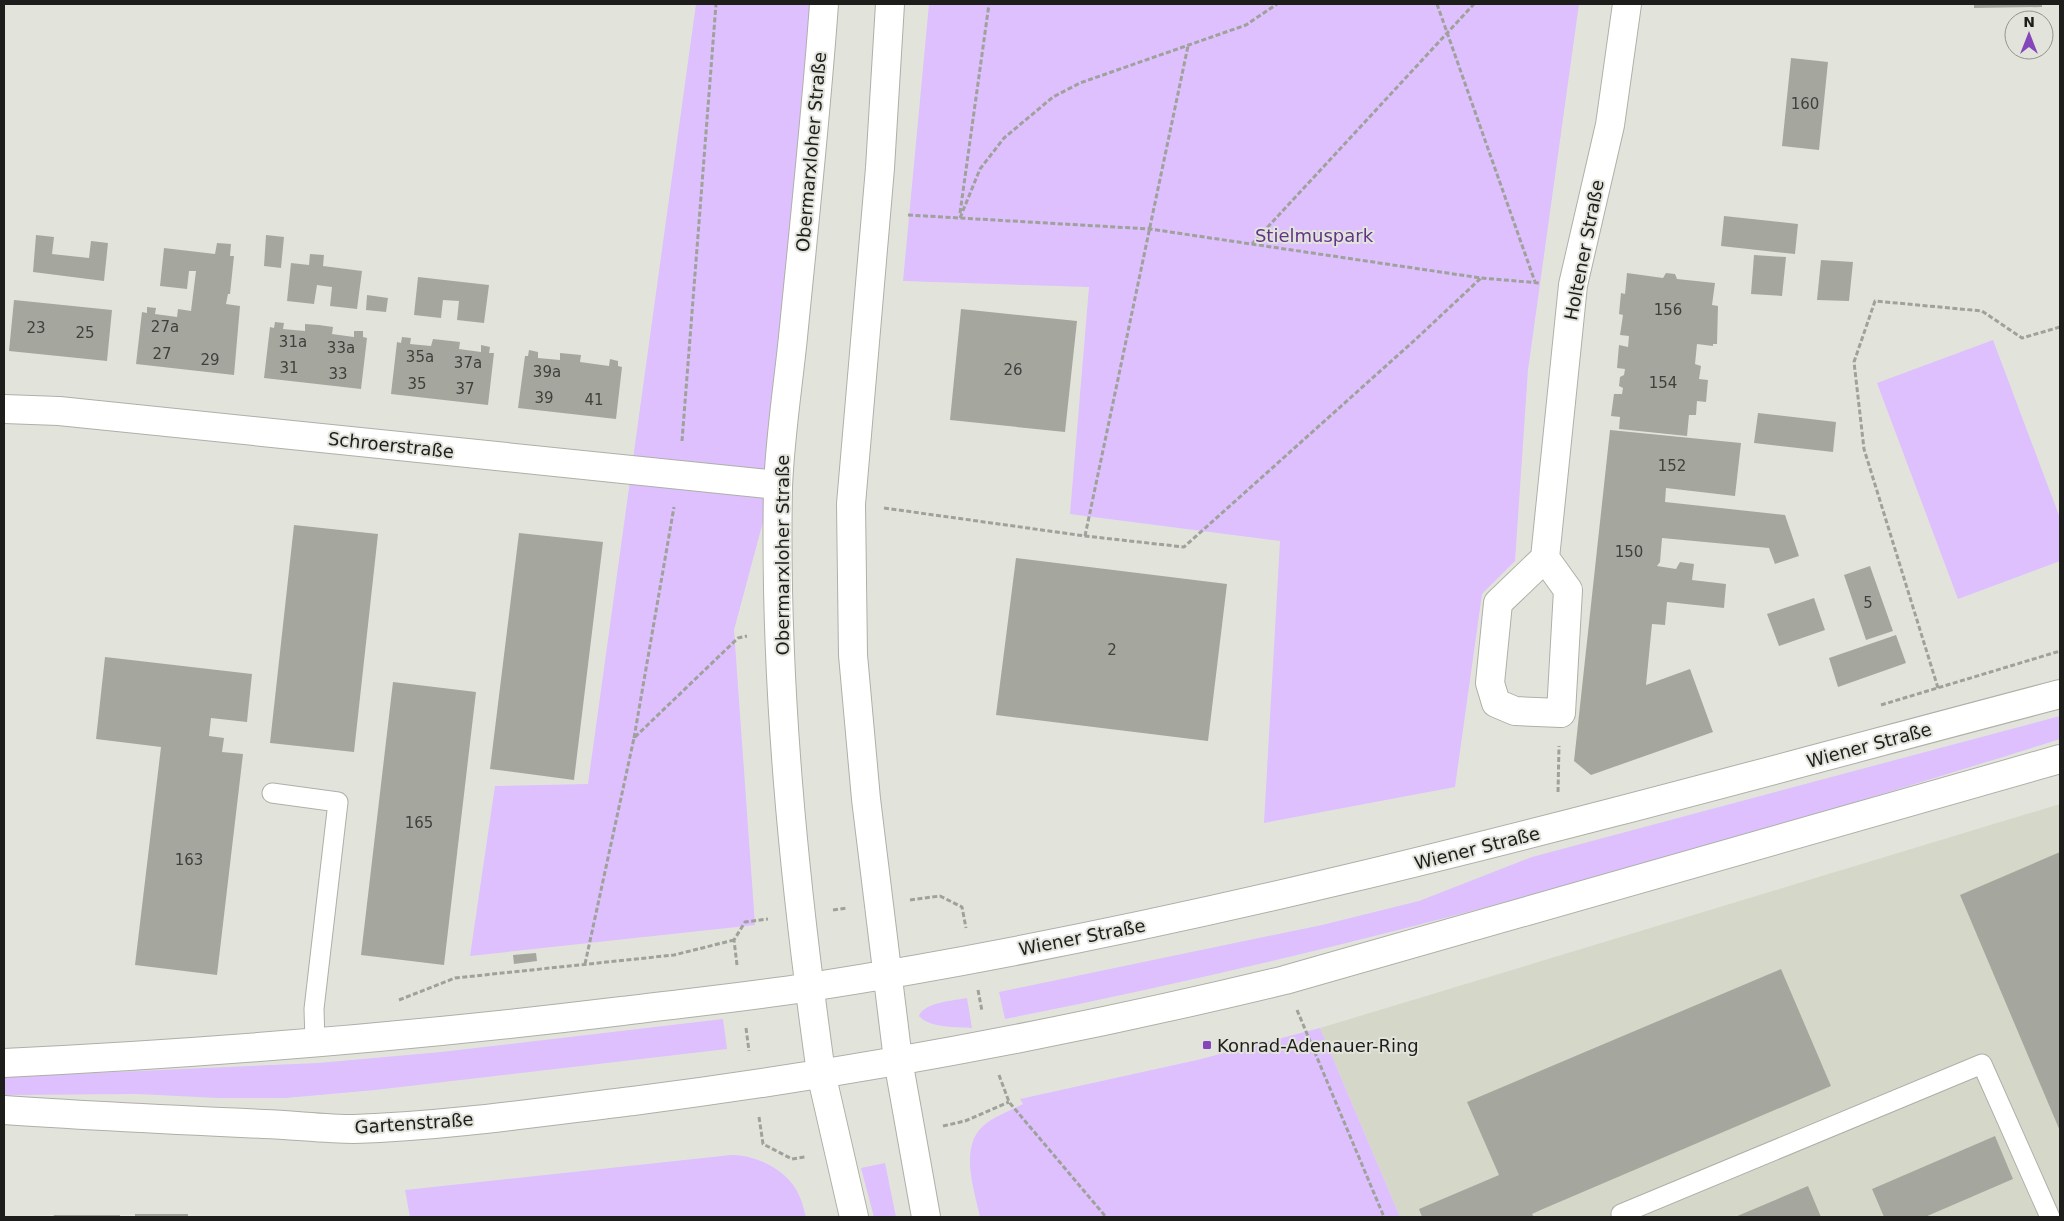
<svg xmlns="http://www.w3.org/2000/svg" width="2064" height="1221" font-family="'DejaVu Sans',sans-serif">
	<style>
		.built { fill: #d5d8c9 }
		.green { fill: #ddc0fd }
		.building { fill: #a5a79f }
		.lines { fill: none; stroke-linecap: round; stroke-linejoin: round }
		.service-casing { stroke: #aeafa7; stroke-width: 21 }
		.minor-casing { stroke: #aeafa7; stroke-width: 30 }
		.tertiary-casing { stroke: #aeafa7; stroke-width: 30 }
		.path { stroke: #9fa19b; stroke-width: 3; stroke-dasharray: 5 2.5; stroke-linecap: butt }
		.service { stroke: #fff; stroke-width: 19 }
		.minor { stroke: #fff; stroke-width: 28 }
		.tertiary { stroke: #fff; stroke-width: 28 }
		.poi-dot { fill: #8646bb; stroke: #e2e4dc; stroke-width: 2 }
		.labels { text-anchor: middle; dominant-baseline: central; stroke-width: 4; stroke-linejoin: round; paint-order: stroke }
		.number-label { font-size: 15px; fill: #3f403c }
		.street-label { font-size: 18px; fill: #1d1d1b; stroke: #e2e4dc }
		.park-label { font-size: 18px; fill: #623489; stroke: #e2e4dc }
		.poi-label { font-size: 18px; fill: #1d1d1b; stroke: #e2e4dc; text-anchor: start }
	</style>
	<rect width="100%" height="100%" fill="#e2e4dc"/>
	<!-- built -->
	<path class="built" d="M 2060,804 L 2060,1217 L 1400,1217 L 1320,1028 Z"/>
	<!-- green -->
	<path class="green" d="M 696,4 L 818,4 L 772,488 L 734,630 L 755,925 L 470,956 L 495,786 L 588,784 Z
		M 929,4 L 1579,4 L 1528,370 L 1515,561 L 1482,594 L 1455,787 L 1264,823 L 1280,541 L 1070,514 L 1089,287 L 903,281 Z
		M 1993,340 L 2060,518 L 2060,561 L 1958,599 L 1877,383 Z
		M 2060,716 L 2060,739 C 1713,848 1363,949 1005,1019 L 999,992 L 1322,925 L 1419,901 L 1532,857 Z
		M 967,998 L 972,1028 C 957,1027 929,1028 919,1016 C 924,1002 953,1001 967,998 Z
		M 723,1019 L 727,1049 L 375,1090 L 286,1098 L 218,1098 L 137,1094 L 4,1095 L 4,1077 L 318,1063 L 441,1052 Z
		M 1320,1028 L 1400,1217 L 980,1217 C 974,1188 957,1143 988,1122 C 998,1115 1011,1110 1023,1104 L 1020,1099 L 1197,1060 Z
		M 731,1155 C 757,1155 788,1170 799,1195 C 802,1201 804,1210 806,1217 L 410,1217 L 405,1190 Z
		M 885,1163 L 896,1217 L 874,1217 L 861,1168 Z"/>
	<!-- building -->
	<path class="building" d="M 1974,4 L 2042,4 L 2042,7 L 1974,8 Z
		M 1791,58 L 1828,62 L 1819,150 L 1782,146 Z
		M 1724,216 L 1798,224 L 1795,254 L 1721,246 Z
		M 36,235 L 54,237 L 52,254 L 89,258 L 91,241 L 108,243 L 104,281 L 33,272 Z
		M 266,235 L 284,237 L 281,268 L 264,266 Z
		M 217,243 L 231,244 L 230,256 L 234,256 L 230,294 L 228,294 L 226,304 L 240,306 L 234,375 L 136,364 L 142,312 L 147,313 L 147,307 L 156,308 L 155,314 L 177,317 L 178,309 L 191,311 L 196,271 L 189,271 L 187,289 L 160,286 L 164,248 L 215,254 Z
		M 310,254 L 324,255 L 323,266 L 362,271 L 357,309 L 330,306 L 332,287 L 324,286 L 317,285 L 314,304 L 287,301 L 291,263 L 309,265 Z
		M 1754,255 L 1786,257 L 1782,296 L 1751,294 Z
		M 1821,260 L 1853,262 L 1849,301 L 1817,300 Z
		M 1627,273 L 1663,278 L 1666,273 L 1675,274 L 1677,279 L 1715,283 L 1712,305 L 1718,306 L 1717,344 L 1713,344 L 1713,346 L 1697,344 L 1695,364 L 1701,366 L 1699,379 L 1708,380 L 1706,402 L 1697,401 L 1696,415 L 1689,415 L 1687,436 L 1619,429 L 1620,417 L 1611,416 L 1614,394 L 1622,394 L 1623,388 L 1619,386 L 1620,377 L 1624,375 L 1625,369 L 1617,368 L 1619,345 L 1628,347 L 1629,336 L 1620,335 L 1623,315 L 1619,314 L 1621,293 L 1625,294 Z
		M 418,277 L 489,285 L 484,323 L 457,320 L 459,301 L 443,300 L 441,318 L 414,315 Z
		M 367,295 L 388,298 L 386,312 L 366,310 Z
		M 14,300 L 112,310 L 107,361 L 9,351 Z
		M 961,309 L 1077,321 L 1065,432 L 950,420 Z
		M 275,322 L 284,323 L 283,329 L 305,331 L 305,324 L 319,325 L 333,327 L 332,334 L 354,337 L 354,331 L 363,331 L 363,337 L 367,338 L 361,389 L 264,378 L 270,327 L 274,328 Z
		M 402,337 L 411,338 L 410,344 L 431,346 L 433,339 L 460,342 L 459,349 L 481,352 L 481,345 L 490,347 L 489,353 L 494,353 L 488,405 L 391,394 L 397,342 L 401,343 Z
		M 529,350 L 538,352 L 538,358 L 560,360 L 560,353 L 581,355 L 580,362 L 609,366 L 610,359 L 618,361 L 618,366 L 622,367 L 616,419 L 518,408 L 525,356 L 528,356 Z
		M 1758,413 L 1836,422 L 1833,452 L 1754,443 Z
		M 1610,430 L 1741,443 L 1735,496 L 1666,488 L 1665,502 L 1785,515 L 1799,556 L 1775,564 L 1769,548 L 1662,538 L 1660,562 L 1657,566 L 1676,569 L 1680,562 L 1694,564 L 1692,580 L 1726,584 L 1724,608 L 1667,602 L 1665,625 L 1652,624 L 1646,685 L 1690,669 L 1713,732 L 1591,775 L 1574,761 Z
		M 294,525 L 378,534 L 354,752 L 270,743 Z
		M 519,533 L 603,542 L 574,780 L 490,769 Z
		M 1016,558 L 1227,584 L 1208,741 L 996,715 Z
		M 1870,566 L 1893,631 L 1866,640 L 1844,575 Z
		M 1814,598 L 1825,630 L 1779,646 L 1767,614 Z
		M 1896,635 L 1906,663 L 1838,687 L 1829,658 Z
		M 105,657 L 252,674 L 247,722 L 211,718 L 209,736 L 224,738 L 222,752 L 243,754 L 217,975 L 135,965 L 161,747 L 96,739 Z
		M 393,682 L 476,692 L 444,965 L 361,955 Z
		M 2060,852 L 2060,1131 L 1960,895 Z
		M 536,953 L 537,961 L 514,964 L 513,955 Z
		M 1781,969 L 1831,1086 L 1543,1209 L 1532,1214 L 1534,1217 L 1422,1217 L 1419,1209 L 1499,1175 L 1467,1102 Z
		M 1995,1136 L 2013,1179 L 1925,1217 L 1884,1217 L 1872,1189 Z
		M 1808,1186 L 1821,1217 L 1735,1217 Z
		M 135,1214 L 188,1214 L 188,1217 L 135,1217 Z
		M 54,1215 L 120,1215 L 120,1217 L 53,1217 Z"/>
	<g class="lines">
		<!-- service casing -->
		<g class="service-casing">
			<path id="service" d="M 272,793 L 338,802 L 314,1009 L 315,1043
				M 1621,1214 L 1982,1064 L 2050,1217"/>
		</g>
		<!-- minor casing -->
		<g class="minor-casing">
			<path id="minor" d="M 4,409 L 59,411 L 778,485
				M 1545,558 L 1498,603 L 1490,683 L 1496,703 L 1515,711 L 1561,713 L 1568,590 L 1545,558 L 1573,285 L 1610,125 L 1627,4
				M 898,1060 L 926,1217
				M 821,1073 L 854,1217"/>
		</g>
		<!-- tertiary casing -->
		<g class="tertiary-casing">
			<path id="tertiary" d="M 890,4 L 880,168 L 851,504 L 853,655 L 866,799 L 898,1060
				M 4,1063 C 211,1053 417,1036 622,1011 C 685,1003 748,997 810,987 C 1234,921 1646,803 2060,694
				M 821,1073 C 794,880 774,683 778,487 C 780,437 788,386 793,337 C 804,226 816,115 824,4
				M 4,1110 C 90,1116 177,1120 264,1124 C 294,1125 324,1129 354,1129 C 447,1126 541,1112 633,1101 C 852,1073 1070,1032 1285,980 L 2060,759"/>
		</g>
		<!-- path -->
		<path class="path" d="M 1437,4 L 1535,282
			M 960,213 L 989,4
			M 908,215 L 1150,229 L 1481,278 L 1540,283
			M 960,218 L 980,169 L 1004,138 L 1053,97 L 1080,83 L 1246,25 L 1277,4
			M 1252,244 L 1474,4
			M 682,441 L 716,4
			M 884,508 L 1085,536 L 1184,547 L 1416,339 L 1481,278
			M 1085,536 L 1188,46
			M 1938,688 L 1864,449 L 1854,362 L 1875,301 L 1982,311 L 2022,338 L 2060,327
			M 1881,705 L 2060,651
			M 634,738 L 674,507
			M 1558,792 L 1559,746
			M 910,900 L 940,896 L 962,907 L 966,928
			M 833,910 L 847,908
			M 585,964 L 634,738 L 738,638 L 747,636
			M 737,965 L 734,940 L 745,922 L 768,919
			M 978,990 L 982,1011
			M 399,1000 L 455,978 L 674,955 L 734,940
			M 1297,1010 L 1384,1217
			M 746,1028 L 749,1051
			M 999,1075 L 1009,1102 L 1106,1217
			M 759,1117 L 763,1144 L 792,1159 L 805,1157
			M 943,1126 L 965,1121 L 1009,1102"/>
		<!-- service -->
		<use href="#service" class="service"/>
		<!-- minor -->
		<use href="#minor" class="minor"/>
		<!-- tertiary -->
		<use href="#tertiary" class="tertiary"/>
	</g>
	<!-- markers -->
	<rect class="poi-dot" x="1202" y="1040" width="10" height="10" rx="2.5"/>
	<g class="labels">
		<!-- number labels -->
		<g class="number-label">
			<text x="1805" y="104">160</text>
			<text x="1668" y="310">156</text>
			<text x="165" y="327">27a</text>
			<text x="36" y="328">23</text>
			<text x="85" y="333">25</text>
			<text x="293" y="342">31a</text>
			<text x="341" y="348">33a</text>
			<text x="162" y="354">27</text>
			<text x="420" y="357">35a</text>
			<text x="210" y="360">29</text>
			<text x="468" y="363">37a</text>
			<text x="289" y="368">31</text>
			<text x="1013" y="370">26</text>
			<text x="547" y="372">39a</text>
			<text x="338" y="374">33</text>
			<text x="1663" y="383">154</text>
			<text x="417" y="384">35</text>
			<text x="465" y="389">37</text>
			<text x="544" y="398">39</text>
			<text x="594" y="400">41</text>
			<text x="1672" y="466">152</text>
			<text x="1629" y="552">150</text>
			<text x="1868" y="603">5</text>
			<text x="1112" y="650">2</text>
			<text x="419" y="823">165</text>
			<text x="189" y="860">163</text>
		</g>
		<!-- street labels -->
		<g class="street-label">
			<text transform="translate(811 152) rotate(-85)">Obermarxloher Straße</text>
			<text transform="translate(1584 250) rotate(-79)">Holtener Straße</text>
			<text transform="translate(391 445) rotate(6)">Schroerstraße</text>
			<text transform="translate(782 555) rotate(-90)">Obermarxloher Straße</text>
			<text transform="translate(1869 745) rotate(-15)">Wiener Straße</text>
			<text transform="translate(1477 848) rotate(-14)">Wiener Straße</text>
			<text transform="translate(1082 937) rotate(-11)">Wiener Straße</text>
			<text transform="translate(414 1123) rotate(-4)">Gartenstraße</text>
		</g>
		<!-- park labels -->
		<g class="park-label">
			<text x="1314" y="235">Stielmuspark</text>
		</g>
		<!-- poi labels -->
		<g class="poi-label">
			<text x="1217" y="1045">Konrad-Adenauer-Ring</text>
		</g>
	</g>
	<!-- border -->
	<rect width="2064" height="1221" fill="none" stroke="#1d1d1b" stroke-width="10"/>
	<!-- north arrow -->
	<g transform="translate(2029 35)"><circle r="24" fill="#e2e4dc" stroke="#93948f"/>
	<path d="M0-4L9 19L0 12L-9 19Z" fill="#8646bb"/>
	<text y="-8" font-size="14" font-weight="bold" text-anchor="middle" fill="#1d1d1b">N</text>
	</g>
</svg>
